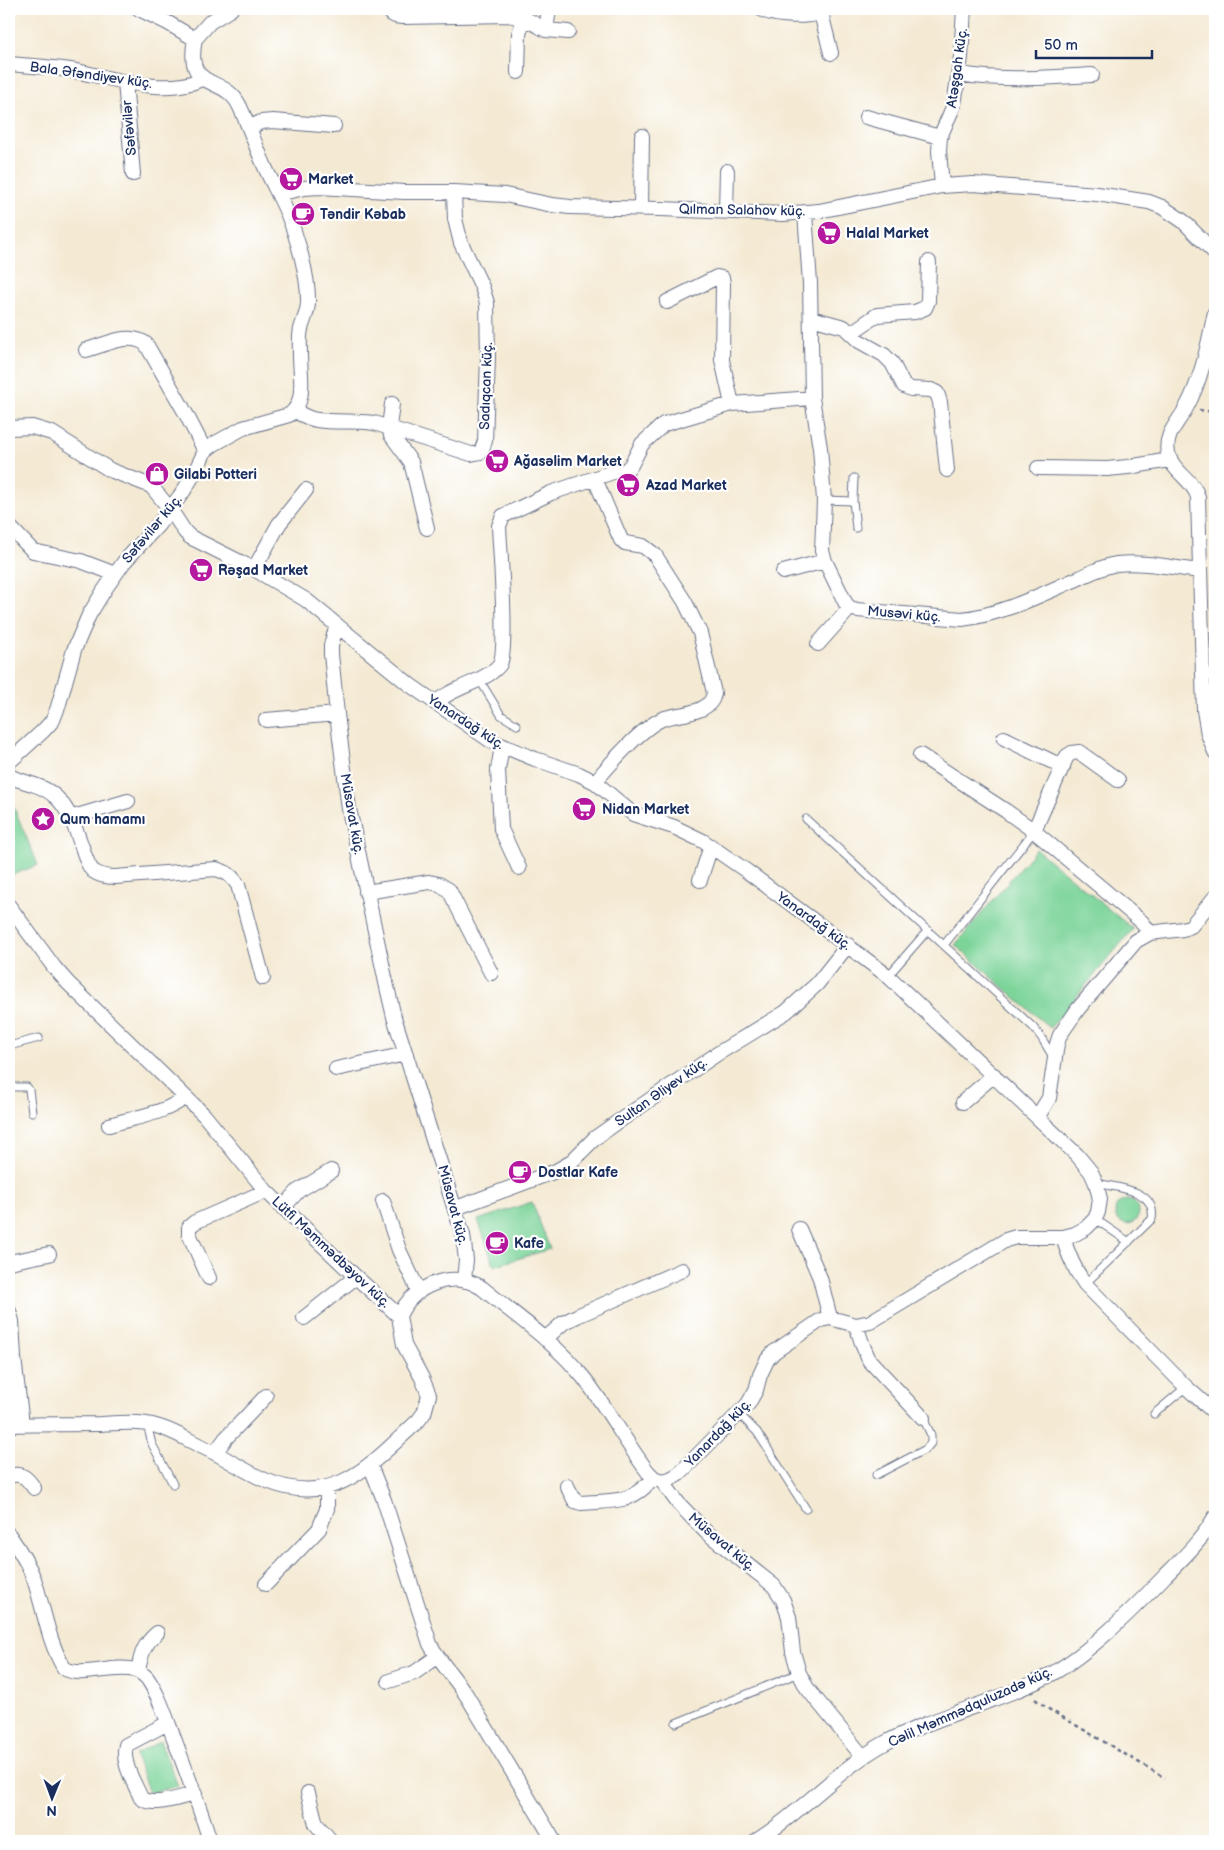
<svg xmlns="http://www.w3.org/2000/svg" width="1224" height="1850" font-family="'Balsamiq Sans',sans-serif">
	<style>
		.green { fill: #7cd499; stroke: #4c827c }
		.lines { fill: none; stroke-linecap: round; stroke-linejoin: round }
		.lane-casing { stroke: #677087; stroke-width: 9 }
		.street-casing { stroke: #677087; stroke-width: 16 }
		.path { stroke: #677087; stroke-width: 2.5; stroke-dasharray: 4 4; stroke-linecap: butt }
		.lane { stroke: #fff; stroke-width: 7 }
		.street { stroke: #fff; stroke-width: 14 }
		.labels { text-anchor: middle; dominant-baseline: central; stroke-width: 4.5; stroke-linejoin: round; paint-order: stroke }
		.street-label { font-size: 14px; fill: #1b2f5e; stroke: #fff }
		.poi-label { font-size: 14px; font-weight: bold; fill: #1b2f5e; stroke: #fff; text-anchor: start }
	</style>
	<rect width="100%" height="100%" fill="#fff"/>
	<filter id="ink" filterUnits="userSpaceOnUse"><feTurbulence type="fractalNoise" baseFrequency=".02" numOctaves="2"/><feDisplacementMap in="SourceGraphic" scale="10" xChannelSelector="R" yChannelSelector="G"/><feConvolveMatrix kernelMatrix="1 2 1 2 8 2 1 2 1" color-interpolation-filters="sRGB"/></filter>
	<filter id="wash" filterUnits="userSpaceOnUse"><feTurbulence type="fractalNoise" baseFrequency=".0096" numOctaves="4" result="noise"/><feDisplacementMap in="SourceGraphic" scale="20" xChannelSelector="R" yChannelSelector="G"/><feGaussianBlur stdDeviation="1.12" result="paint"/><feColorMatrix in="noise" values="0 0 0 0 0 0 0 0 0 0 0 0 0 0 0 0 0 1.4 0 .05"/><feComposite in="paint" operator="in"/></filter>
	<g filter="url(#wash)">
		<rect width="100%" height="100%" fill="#f4ead4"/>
		<!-- green -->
		<path class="green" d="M 9,796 L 38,865 L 9,876 Z
			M 1036,849 L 1133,929 L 1050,1028 L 955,945 Z
			M1115 1212a12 12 0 1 1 24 0a12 12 0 1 1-24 0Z
			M 532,1202 L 550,1249 L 494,1266 L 478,1220 Z
			M 160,1741 L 178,1786 L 149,1793 L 135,1755 Z"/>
	</g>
	<g filter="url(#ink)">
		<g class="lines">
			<!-- lane casing -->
			<g class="lane-casing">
				<path id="lane" d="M 854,478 L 853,501 L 856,528
					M 824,500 L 853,501
					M 479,679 L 501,715 L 517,725
					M 806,819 L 1033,1027 L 1041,1037 L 1053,1057
					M 944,945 L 1034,831
					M 888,976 L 928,930
					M 9,1046 L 39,1038
					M 9,1087 L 27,1087 L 29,1090 L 32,1112
					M 1095,1219 L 1129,1242
					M 1085,1284 L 1152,1219 C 1157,1189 1118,1188 1096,1183
					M 739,1414 L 757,1432 L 806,1509
					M 1154,1414 L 1186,1387
					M 147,1424 L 152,1444 L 173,1484
					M 876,1475 L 926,1449 L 931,1443 L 931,1435 L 923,1418
					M 676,1723 L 799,1673"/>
			</g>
			<!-- street casing -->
			<g class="street-casing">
				<path id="street" d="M 389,9 C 391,16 396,17 403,17 L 508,15 L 524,18 L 546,30 L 568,32
					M 761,9 C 774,17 815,19 826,9
					M 821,13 L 831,53
					M 546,30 L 549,9
					M 195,39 L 210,22 L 231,9
					M 9,64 C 29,66 50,67 70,70 C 110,77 163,97 202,79
					M 518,72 L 519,34 L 524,18
					M 959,74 C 1003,81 1047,78 1092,75
					M 125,82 L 133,174
					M 866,117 L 940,137
					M 249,128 L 261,122 L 273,121 L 334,126
					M 942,186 L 939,151 L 940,137 L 954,105 L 961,57 L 964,9
					M 278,194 L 304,188 L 319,187 L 404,192 L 454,192 L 505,195 L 552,205 L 570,207 L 661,209 L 783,214 L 819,211 L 942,186 L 973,184 L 1097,194 L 1149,202 L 1162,207 L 1183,221 L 1215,253
					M 641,208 L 642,136
					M 726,211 L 727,171
					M 805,213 L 810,283 L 812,398 L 820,448 L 824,500 L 822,551 L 825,561 L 846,604 L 850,608 L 857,610 L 962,619 C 999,615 1036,597 1070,582 C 1085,576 1101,566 1117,564 C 1143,561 1174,568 1200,571
					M 667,302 L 717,277 L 722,278 L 723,283 L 722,360 L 732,404
					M 1215,312 C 1208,345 1202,379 1186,408 C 1178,423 1164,435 1168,453 C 1172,472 1193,479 1198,497 L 1204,710 L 1208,734 L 1215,752
					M 811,318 L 844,327 L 859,341 L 884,355 L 892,363 L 904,386 L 911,389 L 931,390 L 937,393 L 940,402 L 947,470
					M 851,333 L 877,315 L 915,312 L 925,308 L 928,301 L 929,262
					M 86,350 C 105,345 129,331 146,344 L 185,412 L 205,451
					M 392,404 L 389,427 L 391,435 L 411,462 L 427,528
					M 295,411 C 302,415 309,419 317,420 C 336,423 355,420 374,423 L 471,454 L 481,452 L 485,441 L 488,358 L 487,303 L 482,287 L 461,243 L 455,219 L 454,192
					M 9,428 L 32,427 L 52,433 L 110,470 L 151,486 L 170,509 L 185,532 L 190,537 L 254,569 L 306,600 L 410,685 L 491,741 L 535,759 L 579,774 L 595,782 L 633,814 L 674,827 L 703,841 L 748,872 L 888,976 L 1077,1155 L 1091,1172 L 1096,1183 L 1100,1199 L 1098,1212 L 1095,1219 L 1086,1228 L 1075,1234 L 1063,1237 L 1016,1237 L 1006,1240 L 870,1322 L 856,1325 L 830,1318 L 821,1320 L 774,1352 L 767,1360 L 760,1375 L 756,1390 L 748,1404 L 679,1474 L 670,1479 L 662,1481
					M 1038,468 L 1107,469 L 1128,467 L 1170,460
					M 595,479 L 621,540 L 625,543 L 643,546 L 655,555 L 685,602 L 700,633 L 714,693 C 711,715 678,713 662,719 C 640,729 610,764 595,782
					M 9,526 L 33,551 L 81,561 L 115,574
					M 254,569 L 279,524 L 306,490
					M 783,572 L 825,561
					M 337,625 L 331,645 L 331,654 L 337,714 L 349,809 L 387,987 L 394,1017 L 463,1235 L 466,1260 L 464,1280
					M 818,644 L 850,608
					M 435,703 C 452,688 474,685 492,672 C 494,670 498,667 500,664 C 508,648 500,550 499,526 L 503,516 L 551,493 L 616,471 L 624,472 L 631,465 L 642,444 L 664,424 L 732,404 L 812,398
					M 266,720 L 337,714
					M 1004,738 L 1063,767
					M 502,746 L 498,770 L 501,829 L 519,868
					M 920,755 L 1006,811 L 1034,831 L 1142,922 L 1150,933
					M 9,762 L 43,731 L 53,720 L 58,707 L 74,650 L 89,615 L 105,589 L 124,562 L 158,525 L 183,492 L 195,472 L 205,451 L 214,444 L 243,428 L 289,415 C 307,403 300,375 300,355 C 300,346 299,337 301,329 C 304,318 309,310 308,299 C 308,275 297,237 288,215 C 281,198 272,183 265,167 C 256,147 249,126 240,107 C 225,73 184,94 195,39 L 168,23 L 139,9
					M 9,776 C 26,784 43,784 57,798 C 70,811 76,830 82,847 C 85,855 87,865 93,871 C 100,876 107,877 115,877 L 216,869 C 227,872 232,876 238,885 L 263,978
					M 70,818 L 128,801
					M 1034,831 L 1067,756 L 1072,753 L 1079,752 L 1118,780
					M 700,880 L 711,846
					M 366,892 L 429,882 L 439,884 L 449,890 L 491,973
					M 9,906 L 54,967 L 68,983 L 204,1115 L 266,1191 L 356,1277 L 399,1316 L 404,1345 L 422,1378 L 429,1395 L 424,1413 L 418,1421 C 371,1464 334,1510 265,1480 C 244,1471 225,1457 205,1448 C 189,1441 173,1430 156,1426 C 138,1421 118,1423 100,1424 C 69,1424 39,1424 9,1425
					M 336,1069 L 406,1054
					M 963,1102 L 994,1075
					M 1038,1116 L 1049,1098 L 1057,1044 L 1060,1035 L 1078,1009 L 1136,941 L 1150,933 L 1183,929 L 1191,926 L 1215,897
					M 109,1125 C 132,1118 168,1113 185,1097
					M 383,1201 L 399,1250 L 419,1292
					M 283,1208 L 298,1191 L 331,1171
					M 456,1208 L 556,1171 L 570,1163 L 595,1138 L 619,1121 L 717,1054 L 786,1012 L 817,984 L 848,945
					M 799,1229 L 820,1278 L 830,1318
					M 1063,1237 C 1068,1255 1074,1269 1085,1284 L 1186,1387 L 1215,1413
					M 9,1262 L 49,1254
					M 209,1278 L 189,1234 L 189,1227 L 195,1222 L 266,1191
					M 9,1311 L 12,1321 L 14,1358 L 22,1424
					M 399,1316 C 413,1285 453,1269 482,1288 C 516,1316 555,1342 583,1377 C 607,1407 625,1442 648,1472 L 654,1478 L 662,1481 L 678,1503 L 706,1532 L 774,1586 L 783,1600 L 789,1617 L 793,1652 L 799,1673 L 807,1688 L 863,1757
					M 304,1318 L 356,1277
					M 856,1325 L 863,1346 L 869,1360 L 923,1418
					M 545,1339 L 563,1323 L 577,1316 L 682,1270
					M 215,1453 L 226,1438 L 266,1396
					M 370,1465 L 384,1500 L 430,1644 C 440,1663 455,1678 467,1696 L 554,1841
					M 9,1476 C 22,1472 27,1478 34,1488
					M 567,1486 L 575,1501 L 581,1503 C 616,1500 629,1505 654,1478
					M 9,1535 C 19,1549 28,1563 34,1579 C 44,1609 48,1641 64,1668 C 80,1679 113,1664 135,1670 C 139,1671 144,1675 147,1678 C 160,1696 167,1721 175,1741 C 187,1774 200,1807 210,1841
					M 266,1584 L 319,1529 L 327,1509 L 327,1488
					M 138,1671 C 141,1654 144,1644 157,1633
					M 389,1681 L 414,1673 L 437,1657
					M 168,1723 L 126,1745 C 121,1762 134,1782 141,1798 C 154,1808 180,1797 195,1794
					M 308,1793 L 316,1824 L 331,1841
					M 756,1841 C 801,1813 838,1769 885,1743 C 935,1716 995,1703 1046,1677 C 1088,1655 1131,1611 1164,1577 C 1182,1559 1202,1540 1215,1517"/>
			</g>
			<!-- path -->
			<path class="path" d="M 1199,410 L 1215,412
				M 1035,1699 L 1047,1708 L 1165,1778"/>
			<!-- lane -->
			<use href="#lane" class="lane"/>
			<!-- street -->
			<use href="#street" class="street"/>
		</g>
	</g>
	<!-- icons -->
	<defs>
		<g id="supermarket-disc" transform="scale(1.25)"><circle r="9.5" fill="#b5179e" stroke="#fff"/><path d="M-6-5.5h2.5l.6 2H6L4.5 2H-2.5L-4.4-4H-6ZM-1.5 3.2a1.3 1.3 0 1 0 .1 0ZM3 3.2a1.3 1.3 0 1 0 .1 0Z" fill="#fff"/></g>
		<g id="cafe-disc" transform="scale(1.25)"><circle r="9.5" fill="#b5179e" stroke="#fff"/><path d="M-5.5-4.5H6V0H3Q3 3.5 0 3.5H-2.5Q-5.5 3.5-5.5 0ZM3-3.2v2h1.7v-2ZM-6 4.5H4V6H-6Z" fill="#fff"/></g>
		<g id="shop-disc" transform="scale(1.25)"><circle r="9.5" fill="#b5179e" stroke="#fff"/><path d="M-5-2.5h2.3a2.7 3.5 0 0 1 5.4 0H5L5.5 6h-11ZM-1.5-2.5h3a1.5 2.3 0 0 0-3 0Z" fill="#fff"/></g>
		<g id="sight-disc" transform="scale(1.25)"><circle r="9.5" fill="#b5179e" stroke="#fff"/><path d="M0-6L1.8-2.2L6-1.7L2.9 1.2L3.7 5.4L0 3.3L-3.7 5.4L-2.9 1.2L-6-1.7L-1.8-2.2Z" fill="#fff"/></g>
	</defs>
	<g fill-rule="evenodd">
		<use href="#supermarket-disc" x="291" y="179"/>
		<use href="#cafe-disc" x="303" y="214"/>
		<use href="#supermarket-disc" x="829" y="233"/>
		<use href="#supermarket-disc" x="497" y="461"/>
		<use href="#shop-disc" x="157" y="474"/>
		<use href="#supermarket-disc" x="628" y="485"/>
		<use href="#supermarket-disc" x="201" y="570"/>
		<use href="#supermarket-disc" x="584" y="809"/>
		<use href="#sight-disc" x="43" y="819"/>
		<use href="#cafe-disc" x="520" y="1172"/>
		<use href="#cafe-disc" x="497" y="1243"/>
	</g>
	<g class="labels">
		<!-- street labels -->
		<g class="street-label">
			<text transform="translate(957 68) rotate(-82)">Atəşgah küç.</text>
			<text transform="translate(91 75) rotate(8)">Bala Əfəndiyev küç.</text>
			<text transform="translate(129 128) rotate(-95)">Səfəvilər</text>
			<text transform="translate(742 210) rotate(1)">Qılman Salahov küç.</text>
			<text transform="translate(486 386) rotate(-88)">Sadıqcan küç.</text>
			<text transform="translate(152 529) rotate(-50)">Səfəvilər küç.</text>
			<text transform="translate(904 614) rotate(5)">Musəvi küç.</text>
			<text transform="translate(466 722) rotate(33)">Yanardağ küç.</text>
			<text transform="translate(352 814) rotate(80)">Müsavat küç.</text>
			<text transform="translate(814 921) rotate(36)">Yanardağ küç.</text>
			<text transform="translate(661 1092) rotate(-35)">Sultan Əliyev küç.</text>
			<text transform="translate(453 1205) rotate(75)">Müsavat küç.</text>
			<text transform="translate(331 1252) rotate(43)">Lütfi Məmmədbəyov küç.</text>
			<text transform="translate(718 1433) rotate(-46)">Yanardağ küç.</text>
			<text transform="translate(722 1542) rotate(40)">Müsavat küç.</text>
			<text transform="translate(970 1707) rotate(-24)">Cəlil Məmmədquluzadə küç.</text>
		</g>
		<!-- poi labels -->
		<g class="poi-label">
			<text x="308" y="179">Market</text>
			<text x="320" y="214">Təndir Kəbab</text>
			<text x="846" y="233">Halal Market</text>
			<text x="514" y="461">Ağasəlim Market</text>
			<text x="174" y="474">Gilabi Potteri</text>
			<text x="646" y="485">Azad Market</text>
			<text x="218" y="570">Rəşad Market</text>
			<text x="602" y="809">Nidan Market</text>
			<text x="60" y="819">Qum hamamı</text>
			<text x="538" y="1172">Dostlar Kafe</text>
			<text x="514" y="1243">Kafe</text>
		</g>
	</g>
	<!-- margin -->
	<rect width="1224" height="1850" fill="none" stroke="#fff" stroke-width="30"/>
	<!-- north arrow -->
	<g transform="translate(52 1798) rotate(181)" stroke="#ffffff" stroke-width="4" paint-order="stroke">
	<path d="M0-4L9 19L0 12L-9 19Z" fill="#1b2f5e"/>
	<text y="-8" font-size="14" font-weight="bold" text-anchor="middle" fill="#1b2f5e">N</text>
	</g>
	<!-- scale -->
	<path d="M1036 50v8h116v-8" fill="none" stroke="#1b2f5e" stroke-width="2.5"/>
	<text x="1044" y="50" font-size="15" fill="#1b2f5e" stroke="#ffffff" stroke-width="4" paint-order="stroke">50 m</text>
</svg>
